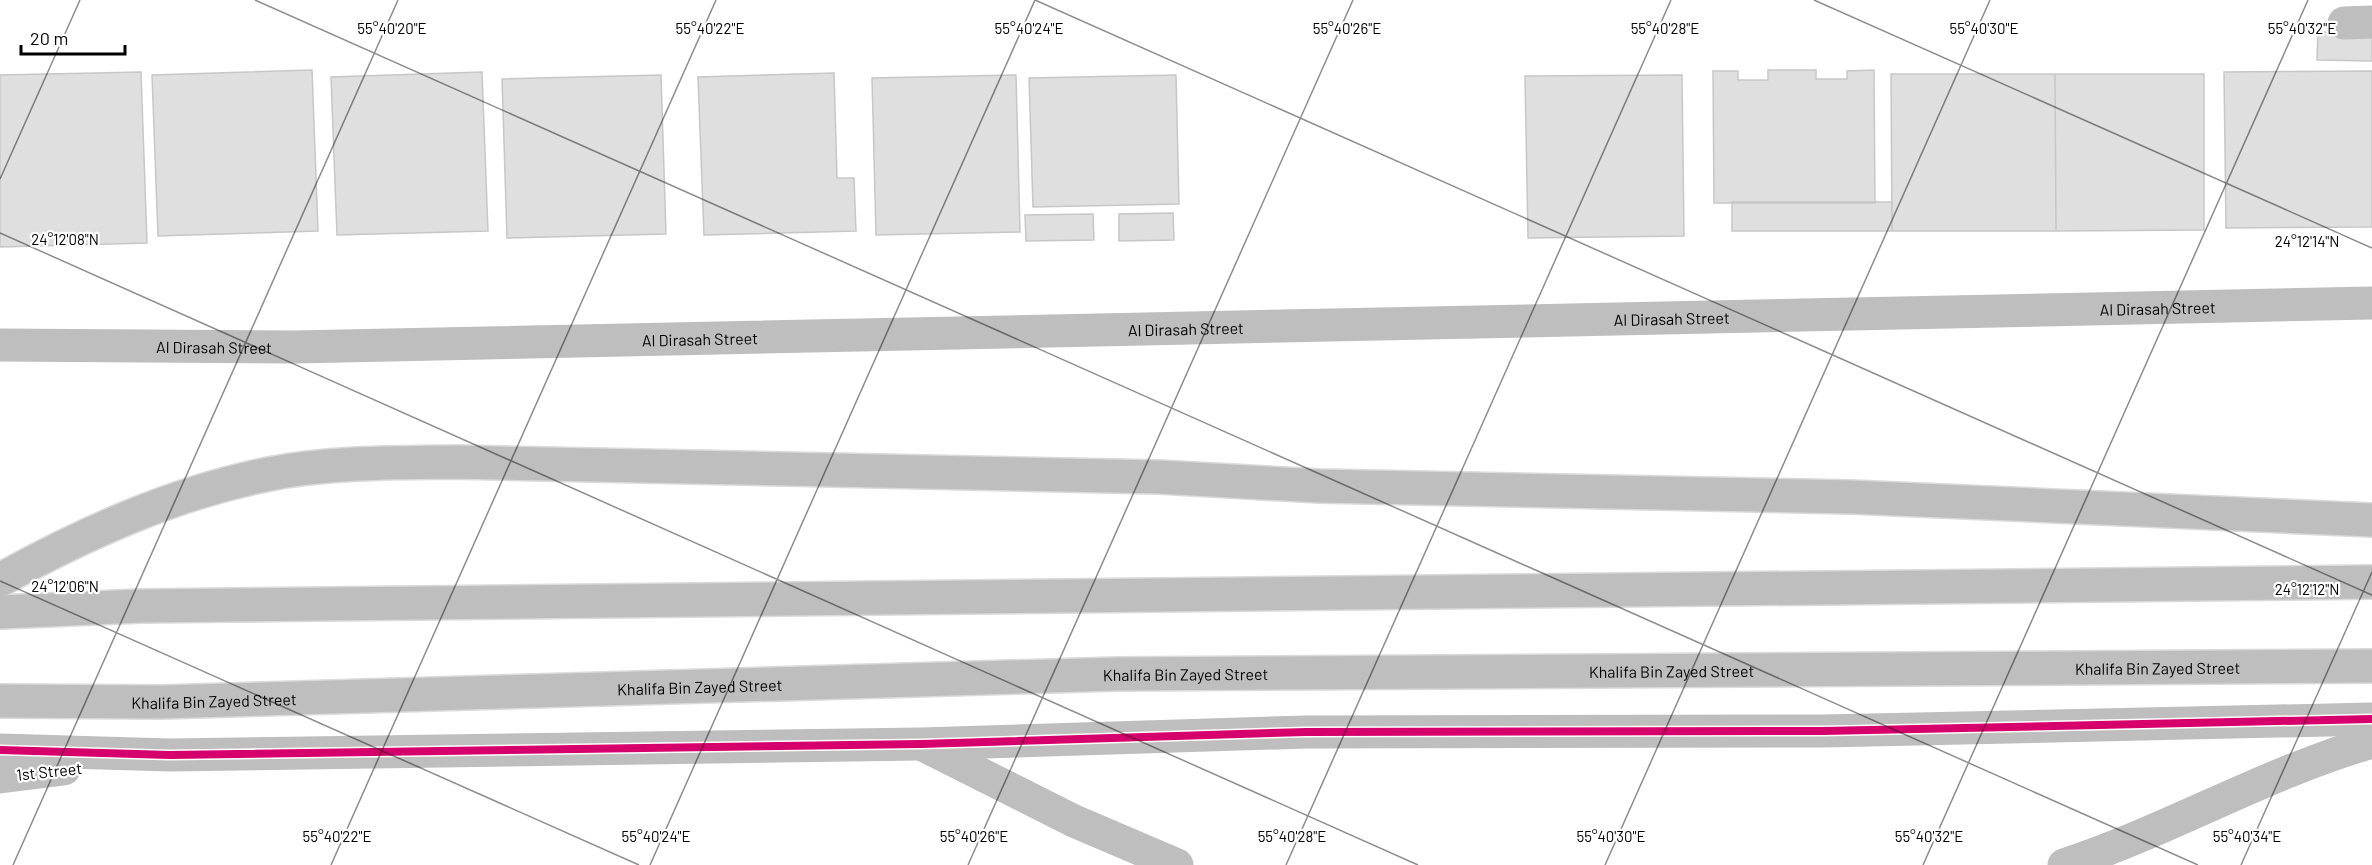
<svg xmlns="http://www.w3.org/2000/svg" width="2372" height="865" font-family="Barlow,sans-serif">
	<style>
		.building { fill: #dfdfdf; stroke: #c7c7c7; stroke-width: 1.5 }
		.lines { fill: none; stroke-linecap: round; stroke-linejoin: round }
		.highway-casing { stroke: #dbdbdb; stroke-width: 36 }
		.minor { stroke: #bebebe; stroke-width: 33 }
		.highway { stroke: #bebebe; stroke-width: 33 }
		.cycleway-casing { stroke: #fff; stroke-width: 11 }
		.cycleway { stroke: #d6006c; stroke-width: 8 }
		.ticks { fill: none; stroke: #000; stroke-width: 1.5; stroke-opacity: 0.45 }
		.labels { text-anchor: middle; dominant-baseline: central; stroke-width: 4.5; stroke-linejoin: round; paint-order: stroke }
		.street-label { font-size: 16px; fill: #000; stroke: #fff }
		.ticks-label { font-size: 15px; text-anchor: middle; fill: #000; stroke: #fff; stroke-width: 4.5; stroke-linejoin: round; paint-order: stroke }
	</style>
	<rect width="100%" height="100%" fill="#fff"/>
	<!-- building -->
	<path class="building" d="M 2318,32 L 2372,33 L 2372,61 L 2317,60 Z
		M 312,70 L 318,231 L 158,236 L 152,75 Z
		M 1768,70 L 1816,70 L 1816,79 L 1847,79 L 1847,71 L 1874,70 L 1875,203 L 1714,203 L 1713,71 L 1738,71 L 1738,80 L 1768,80 Z
		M 2372,71 L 2372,227 L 2226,228 L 2224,72 Z
		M 141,72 L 147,243 L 0,247 L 0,75 Z
		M 482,72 L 488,231 L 337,235 L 331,77 Z
		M 834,73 L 837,178 L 854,178 L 856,231 L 704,235 L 698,77 Z
		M 1891,74 L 2055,74 L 2056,231 L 1892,231 Z
		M 2055,74 L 2204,74 L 2204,230 L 2056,231 Z
		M 661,75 L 666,234 L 507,238 L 502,79 Z
		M 1016,75 L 1020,232 L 876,235 L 872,78 Z
		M 1176,75 L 1179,204 L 1033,207 L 1029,78 Z
		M 1682,75 L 1684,236 L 1528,238 L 1525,76 Z
		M 1732,202 L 1892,202 L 1892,231 L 1732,231 Z
		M 1173,213 L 1174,240 L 1119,241 L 1119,214 Z
		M 1093,214 L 1094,240 L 1026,241 L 1025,215 Z"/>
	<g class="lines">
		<!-- highway casing -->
		<g class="highway-casing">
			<g id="highway">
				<path d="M 0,580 C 85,533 174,493 269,474 C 330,462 394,463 455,462 L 1159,477 L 1319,486 L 1851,497 L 2372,520"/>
				<path d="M 0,612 L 141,606 L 2372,582"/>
				<path id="s2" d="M 0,701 L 161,702 L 1116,674 L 2372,666"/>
			</g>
		</g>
		<!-- minor -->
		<g class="minor">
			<path d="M 2344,23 L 2372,22"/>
			<path id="s1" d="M 0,345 L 294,347 L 2372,303"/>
			<path d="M 925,746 L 1074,821 L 1177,865"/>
			<path d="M 0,750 L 170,755 L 921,744 L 1306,732 L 1823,731 L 2372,719"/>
			<path d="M 0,777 L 64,769"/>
			<path d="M 2064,865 C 2170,830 2265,773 2372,742"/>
		</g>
		<!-- highway -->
		<use href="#highway" class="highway"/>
		<!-- cycleway casing -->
		<g class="cycleway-casing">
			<path id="cycleway" d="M 0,750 L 170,755 L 921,744 L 1306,732 L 1823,731 L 2372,719"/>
		</g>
		<!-- cycleway -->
		<use href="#cycleway" class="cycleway"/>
	</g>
	<!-- ticks -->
	<path class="ticks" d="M 255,0 L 2198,865M 1035,0 L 2372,595M 1814,0 L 2372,248M 0,179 L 80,0M 0,233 L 1418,865M 0,581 L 639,865M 13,865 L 398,0M 331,865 L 716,0M 650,865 L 1035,0M 968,865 L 1353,0M 1286,865 L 1671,0M 1605,865 L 1990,0M 1923,865 L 2308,0M 2241,865 L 2372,572"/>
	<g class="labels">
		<!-- street labels -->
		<g class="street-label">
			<text stroke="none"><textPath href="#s1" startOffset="2158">Al Dirasah Street</textPath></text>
			<text stroke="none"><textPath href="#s1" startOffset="1672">Al Dirasah Street</textPath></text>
			<text stroke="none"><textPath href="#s1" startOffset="1186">Al Dirasah Street</textPath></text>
			<text stroke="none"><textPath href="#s1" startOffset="700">Al Dirasah Street</textPath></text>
			<text stroke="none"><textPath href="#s1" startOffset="214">Al Dirasah Street</textPath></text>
			<text stroke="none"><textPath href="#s2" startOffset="2158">Khalifa Bin Zayed Street</textPath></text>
			<text stroke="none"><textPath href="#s2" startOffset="1672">Khalifa Bin Zayed Street</textPath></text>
			<text stroke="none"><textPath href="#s2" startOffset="1186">Khalifa Bin Zayed Street</textPath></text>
			<text stroke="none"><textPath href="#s2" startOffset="700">Khalifa Bin Zayed Street</textPath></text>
			<text stroke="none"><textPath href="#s2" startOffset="214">Khalifa Bin Zayed Street</textPath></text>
			<text transform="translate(49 771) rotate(-6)">1st Street</text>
		</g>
	</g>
	<g class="ticks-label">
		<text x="392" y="34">55°40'20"E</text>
		<text x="710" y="34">55°40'22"E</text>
		<text x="1029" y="34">55°40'24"E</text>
		<text x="1347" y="34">55°40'26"E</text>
		<text x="1665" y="34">55°40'28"E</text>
		<text x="1984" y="34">55°40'30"E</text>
		<text x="2302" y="34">55°40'32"E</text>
		<text x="65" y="245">24°12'08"N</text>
		<text x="2307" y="247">24°12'14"N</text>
		<text x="65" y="592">24°12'06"N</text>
		<text x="2307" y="595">24°12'12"N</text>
		<text x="337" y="842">55°40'22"E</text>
		<text x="656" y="842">55°40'24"E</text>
		<text x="974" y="842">55°40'26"E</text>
		<text x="1292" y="842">55°40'28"E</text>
		<text x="1611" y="842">55°40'30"E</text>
		<text x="1929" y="842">55°40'32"E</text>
		<text x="2247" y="842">55°40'34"E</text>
	</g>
	<!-- scale -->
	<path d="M21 45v9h104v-9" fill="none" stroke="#000000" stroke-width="3"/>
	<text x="30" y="45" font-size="18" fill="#000000" stroke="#ffffff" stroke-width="4.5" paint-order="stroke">20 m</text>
</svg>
